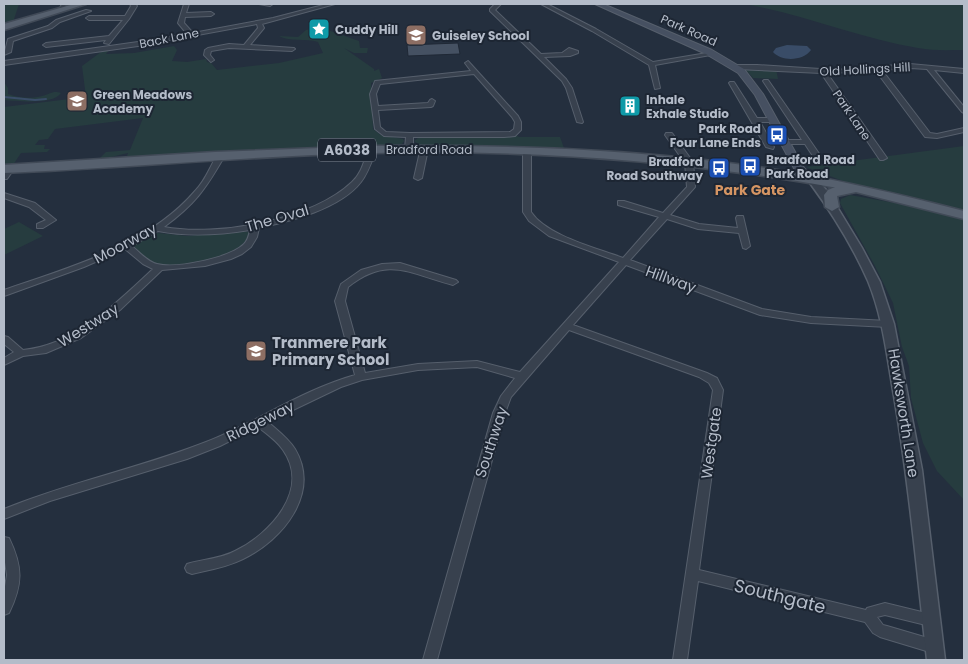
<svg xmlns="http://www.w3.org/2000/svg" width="968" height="664" font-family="Poppins,sans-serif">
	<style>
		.green { fill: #263c3f }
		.water { fill: #394c67 }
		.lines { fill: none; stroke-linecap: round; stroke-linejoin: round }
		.stream { stroke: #394c67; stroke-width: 2 }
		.building { fill: #455162; stroke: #1f2835 }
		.minor-casing { stroke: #565f6c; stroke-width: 2 }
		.tertiary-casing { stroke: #565f6c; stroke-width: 3 }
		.secondary-casing { stroke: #565f6c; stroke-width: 2 }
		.primary-casing { stroke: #414a57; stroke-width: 3 }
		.minor { fill: #38414e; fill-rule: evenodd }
		.tertiary { fill: #38414e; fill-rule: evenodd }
		.secondary { fill: #465061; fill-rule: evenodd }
		.primary { fill: #56606e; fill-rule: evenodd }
		.labels { text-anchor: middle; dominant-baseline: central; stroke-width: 4; stroke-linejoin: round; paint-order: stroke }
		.far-poi-label { font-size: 12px; font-weight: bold; fill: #b4bcc9; stroke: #1d2633; text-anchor: start }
		.far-street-label { font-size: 12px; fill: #b4bcc9; stroke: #1d2633 }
		.shield { fill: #1d2633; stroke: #878f9c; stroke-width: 1 }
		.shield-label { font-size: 14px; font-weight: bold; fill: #b4bcc9 }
		.far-neighbourhood-label { font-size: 14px; font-weight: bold; fill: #d59563; stroke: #1d2633 }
		.street-label { font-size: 15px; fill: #b4bcc9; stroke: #1d2633 }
		.poi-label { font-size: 15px; font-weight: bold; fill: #b4bcc9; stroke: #1d2633; text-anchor: start }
		.near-street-label { font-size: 18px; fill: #b4bcc9; stroke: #1d2633 }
	</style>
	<rect width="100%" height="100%" fill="#242f3e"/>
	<!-- green -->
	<path class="green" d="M 4,4 L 19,4 L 13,22 L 4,25 Z
		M 744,4 L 964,4 L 964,50 C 949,50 933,51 918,48 C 859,38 803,14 744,4 Z
		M 319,27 L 359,41 L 360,48 L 368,48 L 367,53 L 354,53 L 344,48 L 374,69 L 374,71 L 379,69 L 382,78 L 371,83 L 373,129 L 381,135 L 403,139 L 404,141 L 402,144 L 126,159 L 128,153 L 98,160 L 106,152 L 130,150 L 143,118 L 55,129 L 48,139 L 39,140 L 35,145 L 45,145 L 44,149 L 50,149 L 47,152 L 21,153 L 13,165 L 4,166 L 4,107 L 86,97 L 82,66 L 101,52 L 109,50 L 106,54 L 134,53 L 174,46 L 177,50 L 172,61 L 187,62 L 206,59 L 207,62 L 211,63 L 217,70 L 279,63 L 323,53 L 318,42 C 306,38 289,42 279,36 L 298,37 L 306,30 Z
		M 748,69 L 776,69 L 778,79 L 753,78 L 746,70 Z
		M 4,82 L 8,88 L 8,94 C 18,98 31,99 42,96 C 50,94 53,90 61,93 C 53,105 18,101 4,100 Z
		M 515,135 L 519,137 L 560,137 L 564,148 L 420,145 L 414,141 L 421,136 L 505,137 Z
		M 964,146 L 964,210 L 848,183 L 806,167 Z
		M 850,195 L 912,206 L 964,220 L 964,500 L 937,471 L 923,443 L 911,398 L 909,366 L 902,347 L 893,303 L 875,266 L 840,203 L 841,199 Z
		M 19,222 L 43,236 L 4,255 L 4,229 Z
		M 242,231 L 249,232 L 250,234 C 239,259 183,271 158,264 C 150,262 138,252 134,246 L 135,243 L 152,234 L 158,233 L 187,236 Z"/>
	<!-- water -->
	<path class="water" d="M 787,45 L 807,46 L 811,50 C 803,61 782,62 773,52 L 776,48 Z"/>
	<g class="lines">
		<!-- stream -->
		<path class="stream" d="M 4,97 L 35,100 L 46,99"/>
	</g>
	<!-- building -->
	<path class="building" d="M 458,43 L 460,54 L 408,56 L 407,45 Z"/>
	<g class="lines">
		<!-- minor casing -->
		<g class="minor-casing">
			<path id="minor" d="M 62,4 L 66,4 L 65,6 L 68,8 L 68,10 L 60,8 Z
				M 130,4 L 135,4 L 137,6 L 129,19 L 109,44 L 104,43 L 106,40 L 46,47 L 43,45 L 46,43 L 109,36 L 123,20 L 89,20 L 86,18 L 89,16 L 125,16 L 131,6 Z
				M 184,4 L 189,4 L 186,13 L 211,12 L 214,14 L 211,16 L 185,17 L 184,23 L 193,33 L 273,18 L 327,4 L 335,4 L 262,24 L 264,28 L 250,45 L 294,48 L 295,49 L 292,51 L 229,48 L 211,51 L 210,55 L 214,60 L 211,62 L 204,55 L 205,50 L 208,48 L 229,44 L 244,45 L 258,28 L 257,24 L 138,46 L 4,65 L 4,61 L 138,42 L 187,34 L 178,23 Z
				M 259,4 L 273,4 L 270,6 Z
				M 495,4 L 501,4 L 495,10 L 541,54 L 562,53 L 569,48 L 578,51 L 578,53 L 570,56 L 544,57 L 566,79 L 572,88 L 583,122 L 582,123 L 577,122 L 566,88 L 562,81 L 490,11 L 490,9 Z
				M 541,4 L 547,4 L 596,29 L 653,62 L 713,52 L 716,54 L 655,65 L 660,88 L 655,89 L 649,65 L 592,31 Z
				M 86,10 L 91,11 L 60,22 L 52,28 L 13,41 L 11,52 L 4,55 L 8,39 L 48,26 L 56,20 Z
				M 468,61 L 518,116 L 521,122 L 521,130 L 515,136 L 504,137 L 413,137 L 413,149 L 409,151 L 405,149 L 406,137 L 384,136 L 375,129 L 370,94 L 375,81 L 471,71 L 465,63 ZM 474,74 L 512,117 L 515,122 L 514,129 L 510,132 L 410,133 L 386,132 L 380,127 L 378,110 L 431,107 L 433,106 L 435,101 L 432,99 L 430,100 L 428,103 L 378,106 L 376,94 L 380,84 Z
				M 910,64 L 964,69 L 964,73 L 934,70 L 964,107 L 964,113 L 962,112 L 927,69 L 910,68 L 882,70 L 930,133 L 937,134 L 964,128 L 964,132 L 937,138 L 925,137 L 876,71 L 827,73 L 887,158 L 883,160 L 880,160 L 821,73 L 736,69 L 733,67 L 736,65 L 757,65 L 836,70 Z
				M 764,80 L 768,80 L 820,155 L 829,161 L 829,165 C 817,165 811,153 805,144 L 782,144 L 782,140 L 802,140 L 763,81 Z
				M 730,82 L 734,82 L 757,118 L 773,118 L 776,120 L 773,122 L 760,122 L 774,147 L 773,149 L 766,147 L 729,83 Z
				M 666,133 L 672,133 L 693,162 L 695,187 L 670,215 L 699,224 L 738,228 L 736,218 L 737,216 L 743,216 L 750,246 L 746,249 L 743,248 L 739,233 L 698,229 L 667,219 L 630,260 L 762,309 L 811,317 L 888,321 L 893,324 L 888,327 L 811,323 L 760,315 L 626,265 L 573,325 L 707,373 L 717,378 L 723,390 L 699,570 L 866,610 L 867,608 L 885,603 L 930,614 L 935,616 L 937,620 L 935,624 L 930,626 L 885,615 L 877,617 L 883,625 L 887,626 L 938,641 L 940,646 L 938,651 L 933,653 L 880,637 L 873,633 L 865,622 L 698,581 L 687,660 L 673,660 L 713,390 L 709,383 L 699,377 L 569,330 L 511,397 L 505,413 L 437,660 L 423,660 L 493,413 L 501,396 L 515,378 L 477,367 L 418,370 L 362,380 L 341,387 L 268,422 C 277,430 288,438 295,449 C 321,493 283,540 243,559 C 227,567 209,570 192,574 L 187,572 L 185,568 L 187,564 C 203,559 220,559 235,551 C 270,534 311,490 283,450 C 277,441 267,434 258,427 L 220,446 L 187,459 L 50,501 L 4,519 L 4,509 C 70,482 140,468 206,442 C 257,422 302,390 355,375 L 335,301 L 341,284 L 361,270 L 382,264 L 400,263 L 456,280 L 458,282 L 453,285 C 410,274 388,255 348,287 L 345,301 L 365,373 L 418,364 L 477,361 L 520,372 L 619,262 L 549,236 L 529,221 L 523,212 L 523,150 L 527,148 L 531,150 L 531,212 C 547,236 597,248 623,258 L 659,217 L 618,205 L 618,201 L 624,201 L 663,213 L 687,187 L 685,163 L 665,135 Z
				M 421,147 L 428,149 L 422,178 L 418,180 L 414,178 Z
				M 369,148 L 372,148 L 376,150 C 372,161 368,173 361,182 C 340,209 291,221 259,228 L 257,237 L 251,247 L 242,254 L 231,259 L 205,266 L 162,270 L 120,310 L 81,338 L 46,353 L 23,356 L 4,365 L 4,358 L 14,352 L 4,344 L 4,336 L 8,337 L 23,350 C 76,345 116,303 153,269 L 143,264 L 125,249 L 84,267 L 7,295 L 4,296 L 4,290 C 70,267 148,246 195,191 C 205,181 210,167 217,155 L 223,155 L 224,157 C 205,190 195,204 164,227 C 217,237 312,220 352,182 C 362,173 364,160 369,148 ZM 250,230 C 249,235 248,240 244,244 C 230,258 176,269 157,264 C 148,262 139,252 132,246 L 158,231 C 189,237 219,235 250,230 Z
				M 7,167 L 10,167 L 14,169 L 7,179 L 4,179 L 4,172 Z
				M 4,193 L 35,203 L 56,220 L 43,228 L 37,228 L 37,224 L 46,220 L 29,207 L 4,198 Z
				M 4,537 L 9,538 C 23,567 23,584 9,613 L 4,615 L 4,592 L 7,575 L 4,556 Z"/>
		</g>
		<!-- tertiary casing -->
		<g class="tertiary-casing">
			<path id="tertiary" d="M 815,180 L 818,181 L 828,192 L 862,248 L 880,282 L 894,324 L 922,470 L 945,660 L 927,660 C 917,572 909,483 894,396 C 887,357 883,317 868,281 C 853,247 832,213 810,183 Z"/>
		</g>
		<!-- secondary casing -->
		<g class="secondary-casing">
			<path id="secondary" d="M 595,4 L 603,4 L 712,50 L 744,69 L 763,94 L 804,168 L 815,178 L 814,180 L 806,180 L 796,172 L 755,95 L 738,73 L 706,54 Z"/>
		</g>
		<!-- primary casing -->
		<g class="primary-casing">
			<path id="primary" d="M 74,4 L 86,4 L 4,30 L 4,24 Z
				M 373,146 C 504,145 635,148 765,168 C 832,178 898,194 964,211 L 964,219 L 856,192 L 837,196 L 839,207 L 832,211 L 825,207 L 824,195 L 828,190 L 835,187 L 832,187 C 679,160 526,149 371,153 C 248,156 126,168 4,173 L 4,165 L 215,152 Z"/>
		</g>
		<!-- minor -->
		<use href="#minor" class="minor"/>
		<!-- tertiary -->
		<use href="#tertiary" class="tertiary"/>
		<!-- secondary -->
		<use href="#secondary" class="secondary"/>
		<!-- primary -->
		<use href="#primary" class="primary"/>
	</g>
	<!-- icons -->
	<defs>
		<g id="sight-square" transform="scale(1.125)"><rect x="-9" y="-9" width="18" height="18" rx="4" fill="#0f9aa8" stroke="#1d2633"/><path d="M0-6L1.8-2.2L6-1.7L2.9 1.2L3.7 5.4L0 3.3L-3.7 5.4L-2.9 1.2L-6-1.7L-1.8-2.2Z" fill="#fff"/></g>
		<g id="school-square" transform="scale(1.125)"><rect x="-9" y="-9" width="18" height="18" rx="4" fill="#8d6e63" stroke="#1d2633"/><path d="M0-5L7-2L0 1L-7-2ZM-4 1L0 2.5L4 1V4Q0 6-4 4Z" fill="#fff"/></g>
		<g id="building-square" transform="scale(1.125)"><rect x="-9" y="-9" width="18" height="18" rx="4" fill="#0f9aa8" stroke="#1d2633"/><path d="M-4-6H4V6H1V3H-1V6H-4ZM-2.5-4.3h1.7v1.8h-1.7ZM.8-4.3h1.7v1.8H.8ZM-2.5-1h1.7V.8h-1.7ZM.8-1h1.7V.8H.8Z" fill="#fff"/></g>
		<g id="bus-square" transform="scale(1.125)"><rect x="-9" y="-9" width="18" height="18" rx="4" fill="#1a4fb4" stroke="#1d2633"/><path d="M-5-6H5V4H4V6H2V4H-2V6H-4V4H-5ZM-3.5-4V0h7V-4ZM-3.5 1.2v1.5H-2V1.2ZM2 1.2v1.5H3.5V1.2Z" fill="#fff"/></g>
	</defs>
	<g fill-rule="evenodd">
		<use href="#sight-square" x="319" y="29"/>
		<use href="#school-square" x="416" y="35"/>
		<use href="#school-square" x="77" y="101"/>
		<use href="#building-square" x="630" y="106"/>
		<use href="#bus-square" x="777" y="135"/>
		<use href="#bus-square" x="750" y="166"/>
		<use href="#bus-square" x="719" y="168"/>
		<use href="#school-square" x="256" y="351"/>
	</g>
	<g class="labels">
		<!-- far-poi labels -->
		<g class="far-poi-label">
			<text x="335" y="29">Cuddy Hill</text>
			<text x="432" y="35">Guiseley School</text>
			<text x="93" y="94">Green Meadows<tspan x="93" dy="14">Academy</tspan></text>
			<text x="646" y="99">Inhale<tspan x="646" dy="14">Exhale Studio</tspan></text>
			<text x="761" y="128" text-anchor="end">Park Road<tspan x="761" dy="14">Four Lane Ends</tspan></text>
			<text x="766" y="159">Bradford Road<tspan x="766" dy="14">Park Road</tspan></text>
			<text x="703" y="161" text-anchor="end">Bradford<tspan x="703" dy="14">Road Southway</tspan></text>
		</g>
		<!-- far-street labels -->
		<g class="far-street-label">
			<text transform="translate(689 30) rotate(24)">Park Road</text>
			<text transform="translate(169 38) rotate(-11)">Back Lane</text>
			<text transform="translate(865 69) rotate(-3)">Old Hollings Hill</text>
			<text transform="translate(852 115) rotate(56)">Park Lane</text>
			<text x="429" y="149">Bradford Road</text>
		</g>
		<!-- shield labels -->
		<rect class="shield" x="318" y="138.5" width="58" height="23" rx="4"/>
		<g class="shield-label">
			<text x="347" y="150">A6038</text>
		</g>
		<!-- far-neighbourhood labels -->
		<g class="far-neighbourhood-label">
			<text x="750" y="190">Park Gate</text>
		</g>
		<!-- street labels -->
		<g class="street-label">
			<text transform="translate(277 218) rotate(-16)">The Oval</text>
			<text transform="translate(125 243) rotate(-28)">Moorway</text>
			<text transform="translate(671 279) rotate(20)">Hillway</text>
			<text transform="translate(88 325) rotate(-32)">Westway</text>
			<text transform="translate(904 413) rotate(81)">Hawksworth Lane</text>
			<text transform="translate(260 421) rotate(-26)">Ridgeway</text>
			<text transform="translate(491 442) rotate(-72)">Southway</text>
			<text transform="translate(711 443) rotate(-82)">Westgate</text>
		</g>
		<!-- poi labels -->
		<g class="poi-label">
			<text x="272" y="342">Tranmere Park<tspan x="272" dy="17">Primary School</tspan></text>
		</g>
		<!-- near-street labels -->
		<g class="near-street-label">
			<text transform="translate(780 596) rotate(14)">Southgate</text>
		</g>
	</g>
	<!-- border -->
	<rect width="968" height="664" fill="none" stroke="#b4bcc9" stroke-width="10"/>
</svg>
